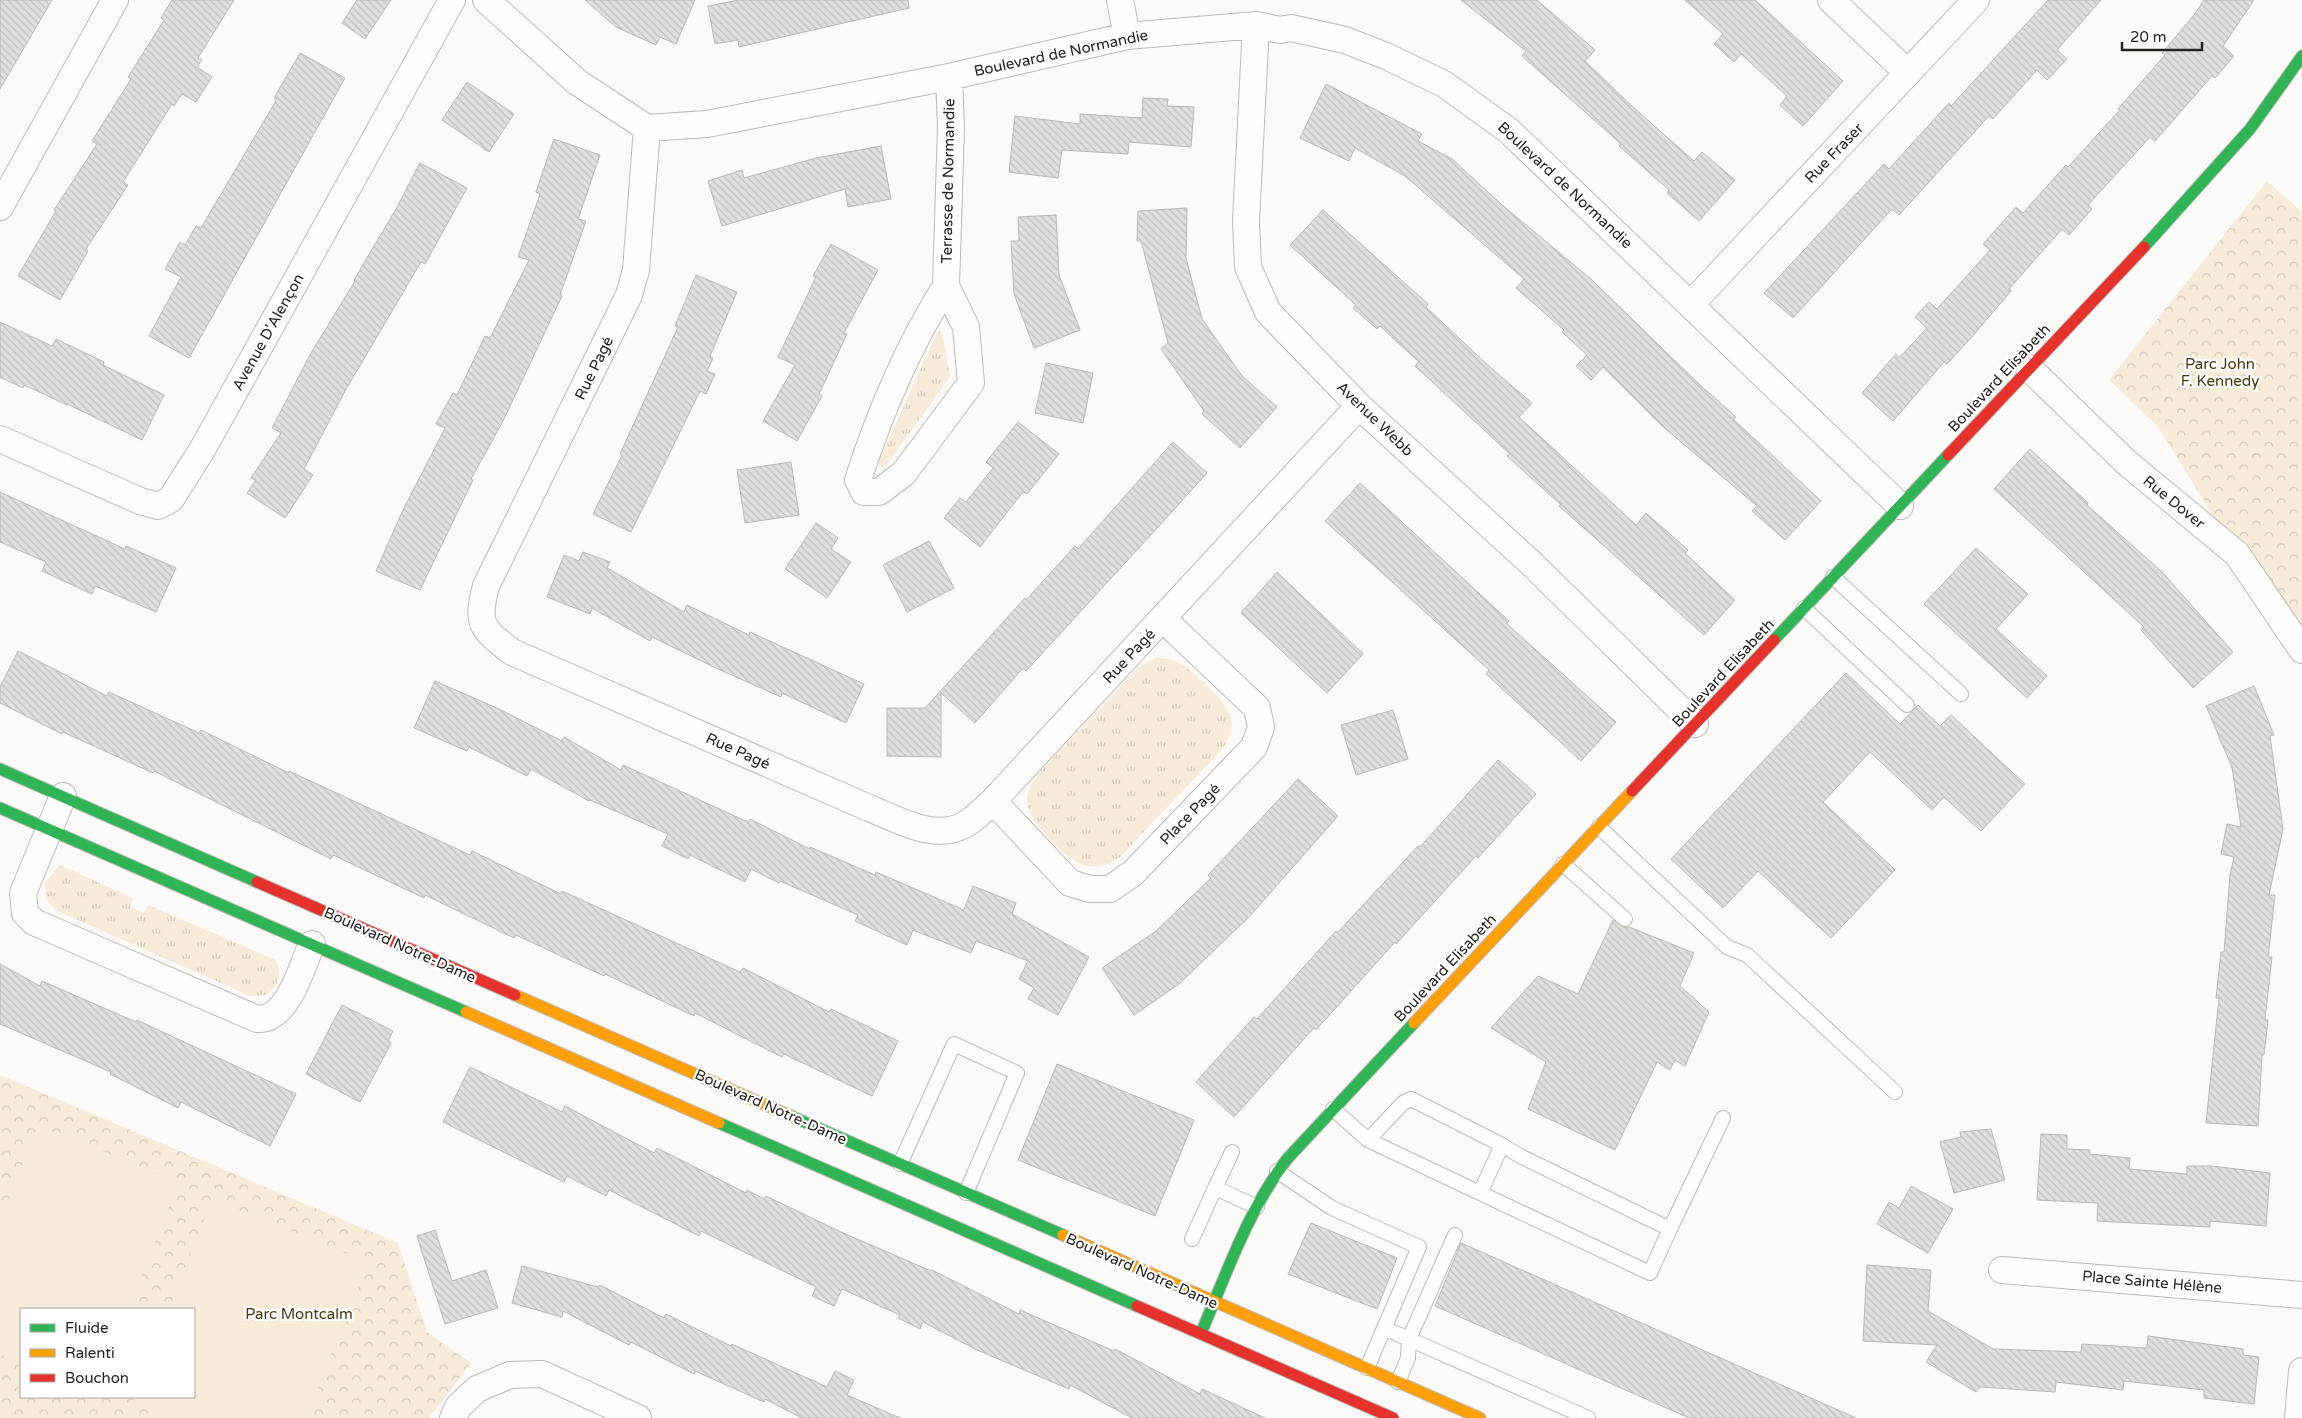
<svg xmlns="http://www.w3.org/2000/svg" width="2302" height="1418" font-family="'Varela Round',sans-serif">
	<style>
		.grass { fill: url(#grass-tufts) }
		.park { fill: url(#park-crowns); fill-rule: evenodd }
		.garden { fill: #f7ecda }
		.building { fill: url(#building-back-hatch); stroke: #bab8b5 }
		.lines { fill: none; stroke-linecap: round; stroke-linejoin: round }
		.lane-casing { stroke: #bcbab7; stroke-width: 16 }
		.street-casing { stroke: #bcbab7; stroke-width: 28 }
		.fast-casing { stroke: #bcbab7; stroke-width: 13 }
		.slow-casing { stroke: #bcbab7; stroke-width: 13 }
		.jam-casing { stroke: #bcbab7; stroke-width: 13 }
		.lane { stroke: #fffefe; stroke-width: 14 }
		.street { stroke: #fffefe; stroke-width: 26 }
		.fast { stroke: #30b455; stroke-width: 11 }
		.slow { stroke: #ff9f0a; stroke-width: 11 }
		.jam { stroke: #e5322d; stroke-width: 11 }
		.labels { text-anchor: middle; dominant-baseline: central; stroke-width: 4.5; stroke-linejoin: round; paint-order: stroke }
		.street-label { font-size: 15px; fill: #25221e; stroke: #fff }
		.park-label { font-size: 15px; fill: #49350d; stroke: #fff }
	</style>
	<defs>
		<pattern id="grass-tufts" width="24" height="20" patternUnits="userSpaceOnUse" patternTransform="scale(1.25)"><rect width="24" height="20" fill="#f7ecda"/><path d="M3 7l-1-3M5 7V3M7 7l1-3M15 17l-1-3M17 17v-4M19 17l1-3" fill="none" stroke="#d4cabb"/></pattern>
		<pattern id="park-crowns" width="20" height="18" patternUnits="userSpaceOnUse" patternTransform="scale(1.25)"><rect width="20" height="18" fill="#f7ecda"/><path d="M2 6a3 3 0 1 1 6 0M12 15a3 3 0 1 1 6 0" fill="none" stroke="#d4cabb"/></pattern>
		<pattern id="building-back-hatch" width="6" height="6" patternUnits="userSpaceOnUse" patternTransform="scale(1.25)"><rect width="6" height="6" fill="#e2e0dc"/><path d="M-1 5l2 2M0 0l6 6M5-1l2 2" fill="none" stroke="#c2c0bc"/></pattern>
	</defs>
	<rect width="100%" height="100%" fill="#fcfaf8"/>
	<!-- grass -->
	<path class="grass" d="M 940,331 L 943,335 L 950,377 L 885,467 L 881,468 L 878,463 L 937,333 Z
		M 1155,658 C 1178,657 1189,669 1205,684 C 1229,706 1244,724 1219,753 L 1119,858 C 1108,865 1096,869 1083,865 C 1066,860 1029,821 1027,804 C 1026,792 1032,784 1037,775 L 1140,666 Z
		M 60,865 L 133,898 L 130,907 L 144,913 L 148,905 L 276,960 C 283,974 278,986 266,995 L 250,996 L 55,910 L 46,899 L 45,883 Z"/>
	<!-- park -->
	<path class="park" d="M 2267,181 L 2302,212 L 2302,650 L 2237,554 L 2158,427 L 2109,380 Z
		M 0,1075 L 398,1243 L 427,1332 L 471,1363 L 429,1418 L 0,1418 ZM 21,1309 L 194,1309 L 194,1397 L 21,1397 Z"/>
	<!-- garden -->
	<path class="garden" d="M 38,1126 L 179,1182 L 129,1309 L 21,1309 L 21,1363 L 0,1355 L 0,1222 Z
		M 212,1200 L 368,1262 L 306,1418 L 167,1418 L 132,1404 L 135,1397 L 194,1397 L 194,1309 L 169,1309 Z"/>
	<!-- building -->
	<path class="building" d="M 0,0 L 52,0 L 0,89 Z
		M 172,0 L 234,0 L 198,58 L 202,60 L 197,67 L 212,77 L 196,102 L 182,94 L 174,106 L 172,104 L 123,182 L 128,185 L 86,249 L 88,251 L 60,300 L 18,276 L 56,211 L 54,210 L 97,144 L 92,141 L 131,79 L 128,77 L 164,20 L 161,18 Z
		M 357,0 L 391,0 L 365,39 L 342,23 Z
		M 585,0 L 695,0 L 676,44 L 660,37 L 656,45 L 616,27 Z
		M 739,0 L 908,0 L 909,8 L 739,47 L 738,40 L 715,44 L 708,6 Z
		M 1461,0 L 1537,0 L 1595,50 L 1585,61 L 1634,108 L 1694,161 L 1702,152 L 1735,180 L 1699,221 L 1667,193 L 1669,190 L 1619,146 L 1621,144 L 1522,56 L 1526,51 Z
		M 1685,0 L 1755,0 L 1843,81 L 1803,126 L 1780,105 L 1787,96 L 1741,54 L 1734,62 L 1714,44 L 1723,34 Z
		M 2048,0 L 2101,0 L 2057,50 L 2067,59 L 2047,80 L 2037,70 L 1993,119 L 1989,116 L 1899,215 L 1892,209 L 1793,318 L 1764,293 L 1884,164 L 1889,169 L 1949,103 L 1951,106 Z
		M 2204,0 L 2254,0 L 2223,46 L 2234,56 L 2215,78 L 2212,76 L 2155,141 L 2150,137 L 2088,205 L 2092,209 L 2069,235 L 2062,229 L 2009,289 L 2011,291 L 1970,339 L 1947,364 L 1944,362 L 1893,421 L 1862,393 L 1896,354 L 1899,358 L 1927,328 L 1915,317 L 1929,302 L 1937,309 L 1990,250 L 1983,244 L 2016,207 L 2023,213 L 2066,165 L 2068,167 L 2120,110 L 2118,109 L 2165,55 L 2162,53 L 2194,15 Z
		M 300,53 L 345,78 L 189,358 L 149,336 L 181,277 L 165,269 L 180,242 L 185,245 L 196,226 L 201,228 L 277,99 L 274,98 Z
		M 467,82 L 514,114 L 489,152 L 442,120 Z
		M 1326,84 L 1422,134 L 1418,141 L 1452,159 L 1501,204 L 1592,280 L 1700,385 L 1736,417 L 1733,419 L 1821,501 L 1785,540 L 1752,511 L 1757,506 L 1661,425 L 1603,367 L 1591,380 L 1576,366 L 1587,355 L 1562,332 L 1564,330 L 1516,288 L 1524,279 L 1405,176 L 1355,148 L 1349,161 L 1300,138 Z
		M 1143,98 L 1168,99 L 1167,106 L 1194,107 L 1191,147 L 1129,142 L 1128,154 L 1062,150 L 1058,178 L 1009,172 L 1015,116 L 1080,124 L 1080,114 L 1142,118 Z
		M 554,139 L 600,155 L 578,219 L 586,221 L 560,295 L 562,296 L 503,421 L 471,479 L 473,480 L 420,590 L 376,571 L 402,512 L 445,428 L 436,424 L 453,393 L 457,395 L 485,336 L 490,338 L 529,260 L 518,257 L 540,194 L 536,192 Z
		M 881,146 L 891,199 L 848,207 L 845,189 L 722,226 L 708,181 L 742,170 L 744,178 L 816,158 Z
		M 420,163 L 467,188 L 425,264 L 421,262 L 345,391 L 304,469 L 313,475 L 285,518 L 247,493 L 256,480 L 251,478 L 281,433 L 272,428 L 311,353 L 355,281 L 354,280 L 396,209 Z
		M 1187,208 L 1186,258 L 1202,319 L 1242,376 L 1277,407 L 1240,448 L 1202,414 L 1204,411 L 1161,349 L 1168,343 L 1141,241 L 1137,241 L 1138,211 Z
		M 1323,210 L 1428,304 L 1426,307 L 1491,368 L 1532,403 L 1519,417 L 1636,525 L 1646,513 L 1688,550 L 1685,553 L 1735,600 L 1704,635 L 1559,506 L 1561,505 L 1507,456 L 1510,454 L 1415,366 L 1419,362 L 1380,326 L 1377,329 L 1353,308 L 1356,305 L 1290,245 Z
		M 1056,215 L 1059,275 L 1080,330 L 1034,348 L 1014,294 L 1011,241 L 1019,241 L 1018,217 Z
		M 831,244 L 878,270 L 844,333 L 847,334 L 819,394 L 822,396 L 797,441 L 763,421 L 795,365 L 778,357 L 816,277 L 813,276 Z
		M 696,275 L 737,292 L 710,356 L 713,358 L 707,371 L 715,374 L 706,394 L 700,391 L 631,532 L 593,514 L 622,455 L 620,454 L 678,327 L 675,326 Z
		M 0,322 L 52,346 L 56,339 L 104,362 L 103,365 L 164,395 L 142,440 L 67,404 L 67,405 L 24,385 L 23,388 L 0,377 Z
		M 1046,363 L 1093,373 L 1083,423 L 1035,413 Z
		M 1018,422 L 1059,454 L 1027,494 L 1023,492 L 980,547 L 944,518 L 960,498 L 966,502 L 993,468 L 986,462 Z
		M 1173,442 L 1207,473 L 1170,514 L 1026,671 L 1023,668 L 975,723 L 941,693 L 941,757 L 887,756 L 887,708 L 925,708 L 1025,598 L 1026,600 L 1075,546 L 1078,549 Z
		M 2030,449 L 2088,503 L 2087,505 L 2162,572 L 2233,652 L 2193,688 L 2141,630 L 2144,627 L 1994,489 Z
		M 791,462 L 799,515 L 745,523 L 737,470 Z
		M 1360,483 L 1509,621 L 1507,624 L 1616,722 L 1581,761 L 1486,674 L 1489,670 L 1325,521 Z
		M 0,492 L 125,549 L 126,546 L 176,568 L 156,612 L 95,586 L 92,594 L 42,571 L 46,562 L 0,542 Z
		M 816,523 L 838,538 L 831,549 L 851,562 L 827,598 L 785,569 Z
		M 929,541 L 954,588 L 907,612 L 883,565 Z
		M 1976,548 L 2028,594 L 1996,629 L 2047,676 L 2027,698 L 1924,604 Z
		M 583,552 L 610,562 L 607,568 L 684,612 L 687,605 L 749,635 L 750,632 L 864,684 L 846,723 L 782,693 L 781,697 L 718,669 L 652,637 L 650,641 L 592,608 L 590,614 L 547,597 L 564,555 L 579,561 Z
		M 1277,572 L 1363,654 L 1327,693 L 1241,613 Z
		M 18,651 L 107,696 L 109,692 L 199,733 L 201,730 L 289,773 L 289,771 L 470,855 L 472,851 L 561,894 L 562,891 L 740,972 L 743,968 L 829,1012 L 831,1009 L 898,1041 L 872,1096 L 784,1054 L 782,1057 L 695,1013 L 694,1016 L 605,974 L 604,976 L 516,935 L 514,938 L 425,895 L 424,898 L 333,855 L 331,859 L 154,771 L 153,773 L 63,732 L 62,734 L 0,703 L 0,687 Z
		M 1846,673 L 1900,724 L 1918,705 L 1940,726 L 1951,715 L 2025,784 L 1981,831 L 1944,797 L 1932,810 L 1870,752 L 1823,802 L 1895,870 L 1831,938 L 1758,871 L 1723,908 L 1671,859 Z
		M 435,681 L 499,709 L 562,741 L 564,737 L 621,770 L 623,765 L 748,822 L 750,819 L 810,849 L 810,847 L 875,875 L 876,872 L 964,910 L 973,886 L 1016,903 L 1012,914 L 1089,957 L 1058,1015 L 1028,999 L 1034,988 L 1019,979 L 1028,961 L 976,941 L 971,953 L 913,930 L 907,945 L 855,921 L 858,915 L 780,881 L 779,883 L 751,869 L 745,882 L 690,855 L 688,859 L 662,846 L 668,834 L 590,800 L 589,801 L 531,769 L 527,776 L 469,747 L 467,751 L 414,728 Z
		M 2254,686 L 2274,735 L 2270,736 L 2283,829 L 2269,895 L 2275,895 L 2268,957 L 2272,957 L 2265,1019 L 2268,1020 L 2264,1055 L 2262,1055 L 2258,1126 L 2206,1123 L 2219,998 L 2216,998 L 2221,952 L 2224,952 L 2230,875 L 2234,857 L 2221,854 L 2227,824 L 2241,827 L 2232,767 L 2206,706 Z
		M 1393,710 L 1408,759 L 1356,775 L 1341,725 Z
		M 1498,760 L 1536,794 L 1478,858 L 1476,856 L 1396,944 L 1395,942 L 1316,1030 L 1314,1028 L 1234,1117 L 1196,1082 L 1254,1017 L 1257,1019 L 1336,931 L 1337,933 L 1418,846 L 1420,847 Z
		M 1298,779 L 1338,816 L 1249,917 L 1179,984 L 1134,1015 L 1102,968 L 1156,931 L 1211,878 L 1208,875 Z
		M 1613,920 L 1623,927 L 1629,927 L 1694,953 L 1680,986 L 1709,1012 L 1685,1066 L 1675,1060 L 1670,1070 L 1657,1062 L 1615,1150 L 1528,1109 L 1546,1062 L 1491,1028 L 1538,976 L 1578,994 Z
		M 0,964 L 40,986 L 42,981 L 136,1022 L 137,1020 L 296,1094 L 270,1146 L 181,1102 L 178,1108 L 110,1074 L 111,1072 L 0,1024 Z
		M 342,1005 L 393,1031 L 388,1041 L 391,1043 L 360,1102 L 306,1074 Z
		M 1057,1064 L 1194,1120 L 1155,1216 L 1018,1160 Z
		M 470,1067 L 562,1112 L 565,1106 L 654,1153 L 657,1148 L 746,1193 L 747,1190 L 764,1199 L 766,1196 L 841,1232 L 931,1271 L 932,1270 L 1019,1314 L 1020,1310 L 1114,1351 L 1115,1349 L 1200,1394 L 1202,1389 L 1265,1418 L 1132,1418 L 1070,1385 L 1069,1389 L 977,1350 L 923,1322 L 920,1329 L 898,1318 L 900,1315 L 842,1289 L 834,1306 L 812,1296 L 816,1287 L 701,1231 L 699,1236 L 609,1190 L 606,1196 L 567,1176 L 564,1182 L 443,1122 Z
		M 1991,1129 L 2005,1180 L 1954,1193 L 1940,1142 L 1961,1137 L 1960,1132 Z
		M 2041,1134 L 2067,1135 L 2067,1149 L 2090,1150 L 2089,1154 L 2130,1158 L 2129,1169 L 2187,1174 L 2187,1166 L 2212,1166 L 2270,1173 L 2266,1226 L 2210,1221 L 2210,1227 L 2097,1221 L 2098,1203 L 2037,1200 Z
		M 1911,1186 L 1953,1209 L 1928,1253 L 1877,1224 L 1889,1202 L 1899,1208 Z
		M 1311,1223 L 1397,1258 L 1377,1309 L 1288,1274 Z
		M 435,1230 L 452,1281 L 486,1270 L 498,1308 L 445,1324 L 417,1236 Z
		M 1461,1243 L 1856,1418 L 1689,1418 L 1435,1306 Z
		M 1867,1265 L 1931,1270 L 1928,1311 L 1993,1349 L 2081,1352 L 2082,1344 L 2147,1348 L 2148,1336 L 2243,1349 L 2243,1355 L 2259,1357 L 2254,1404 L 2204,1398 L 2204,1390 L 2124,1381 L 2123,1390 L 2056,1382 L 2055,1392 L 1980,1387 L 1976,1392 L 1926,1362 L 1937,1345 L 1863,1341 Z
		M 522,1266 L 598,1287 L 600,1285 L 664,1318 L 666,1314 L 731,1346 L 732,1344 L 827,1387 L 835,1371 L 854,1380 L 847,1395 L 900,1418 L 802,1418 L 765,1399 L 764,1402 L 695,1371 L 694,1374 L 631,1342 L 629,1345 L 563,1311 L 562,1317 L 512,1303 Z"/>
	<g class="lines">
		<!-- lane casing -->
		<g class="lane-casing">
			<path id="lane" d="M 1833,577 L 1961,694
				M 1804,608 L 1907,705
				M 1599,827 L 1727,947 L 1747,955 L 1895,1092
				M 1563,864 L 1625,919
				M 1333,1109 L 1368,1140 L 1480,1193 L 1502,1145 L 1411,1099 L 1403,1103 L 1368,1140
				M 1502,1145 L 1520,1156 L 1670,1229 L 1723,1118
				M 900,1164 L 954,1044 L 1017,1073 L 966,1193
				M 1277,1171 L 1332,1208 L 1419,1247 L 1367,1368
				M 1215,1188 L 1232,1152
				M 1480,1193 L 1650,1273 L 1670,1229
				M 1192,1239 L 1215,1188 L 1257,1207
				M 1384,1328 L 1588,1418
				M 1398,1382 L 1408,1358 L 1409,1339 L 1455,1235"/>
		</g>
		<!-- street casing -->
		<g class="street-casing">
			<path id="street" d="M 486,0 L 577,82 L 647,128 L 707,124 L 949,77 L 1127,36 L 1256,25 L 1280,30 L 1291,28 L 1345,40 L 1386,56 L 1444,84 L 1508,130 L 1900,506
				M 1120,0 L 1127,36
				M 1831,0 L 1908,73
				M 1256,25 L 1246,221 L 1248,267 L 1268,312 L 1359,406 L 1533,565 L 1695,724
				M 647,128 L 636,270 L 629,295 L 486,586 C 476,624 481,628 512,652 L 869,808 C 899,820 935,842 966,824 C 976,818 985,808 993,801 L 1359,406
				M 0,207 L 115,0
				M 946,286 C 908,346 880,412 858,480 L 864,492 L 879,492 L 904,473 L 971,383 L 966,327 L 946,286 L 951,127 L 949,77
				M 1691,304 L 1976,0
				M 2029,368 L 2126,462 L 2237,554 L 2302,650
				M 0,439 L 140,501 L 158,506 L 171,499 L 202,450 L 452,0
				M 63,796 L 23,893 L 25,913 L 34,922 L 257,1019 C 288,1021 301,968 312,944
				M 993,801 L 1070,883 L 1090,889 L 1110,889 L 1133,873 L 1254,747 L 1261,727 L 1257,708 L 1163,619
				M 2002,1270 L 2302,1295
				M 453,1418 L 458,1407 L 477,1389 L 510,1375 L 542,1374 L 638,1418
				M 2298,1418 L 2302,1371"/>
		</g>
		<!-- fast casing -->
		<g class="fast-casing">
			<path id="fast" d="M 2144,247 L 2250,129 L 2302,56
				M 1774,640 L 1948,455
				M 0,769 L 257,882
				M 0,808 L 466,1012
				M 793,1117 L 1063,1235
				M 719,1123 L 1137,1306
				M 1201,1333 C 1227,1273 1247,1212 1287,1159 L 1414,1023"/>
		</g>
		<!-- slow casing -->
		<g class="slow-casing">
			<path id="slow" d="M 515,995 L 793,1117
				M 466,1012 L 719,1123
				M 1414,1023 L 1632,791
				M 1063,1235 L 1480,1418"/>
		</g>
		<!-- jam casing -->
		<g class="jam-casing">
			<path id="jam" d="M 1948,455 L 2144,247
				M 1632,791 L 1774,640
				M 257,882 L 515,995
				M 1137,1306 L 1393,1418"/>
		</g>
		<!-- lane -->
		<use href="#lane" class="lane"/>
		<!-- street -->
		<use href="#street" class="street"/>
		<!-- fast -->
		<use href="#fast" class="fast"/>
		<!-- slow -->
		<use href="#slow" class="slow"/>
		<!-- jam -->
		<use href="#jam" class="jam"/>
	</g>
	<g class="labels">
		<!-- street labels -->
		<g class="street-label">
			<text transform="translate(1061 53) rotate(-12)">Boulevard de Normandie</text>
			<text transform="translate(1834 153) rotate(-46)">Rue Fraser</text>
			<text transform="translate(948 181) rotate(-89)">Terrasse de Normandie</text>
			<text transform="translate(1565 185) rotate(43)">Boulevard de Normandie</text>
			<text transform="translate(268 332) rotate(-61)">Avenue D'Alençon</text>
			<text transform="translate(594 368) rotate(-64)">Rue Pagé</text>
			<text transform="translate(1999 378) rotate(-47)">Boulevard Elisabeth</text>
			<text transform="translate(1375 419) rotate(44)">Avenue Webb</text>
			<text transform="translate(2174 502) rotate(39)">Rue Dover</text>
			<text transform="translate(1129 656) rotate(-47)">Rue Pagé</text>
			<text transform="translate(1723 673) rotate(-47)">Boulevard Elisabeth</text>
			<text transform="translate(738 751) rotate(24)">Rue Pagé</text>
			<text transform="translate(1190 814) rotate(-46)">Place Pagé</text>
			<text transform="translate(400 945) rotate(24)">Boulevard Notre-Dame</text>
			<text transform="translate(1445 968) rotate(-47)">Boulevard Elisabeth</text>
			<text transform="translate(771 1107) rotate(24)">Boulevard Notre-Dame</text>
			<text transform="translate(1142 1271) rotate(24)">Boulevard Notre-Dame</text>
			<text transform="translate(2152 1282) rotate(5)">Place Sainte Hélène</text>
		</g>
		<!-- park labels -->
		<g class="park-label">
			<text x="2220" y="364">Parc John<tspan x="2220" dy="17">F. Kennedy</tspan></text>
			<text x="299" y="1314">Parc Montcalm</text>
		</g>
	</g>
	<!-- legend -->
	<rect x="20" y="1308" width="175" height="90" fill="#ffffff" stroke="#a8a7a5"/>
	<rect x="30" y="1324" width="25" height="8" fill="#30b455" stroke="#a8a7a5"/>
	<text x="65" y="1333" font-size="15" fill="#25221e">Fluide</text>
	<rect x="30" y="1349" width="25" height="8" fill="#ff9f0a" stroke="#a8a7a5"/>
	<text x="65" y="1358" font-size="15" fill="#25221e">Ralenti</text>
	<rect x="30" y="1374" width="25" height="8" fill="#e5322d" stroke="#a8a7a5"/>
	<text x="65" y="1383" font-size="15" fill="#25221e">Bouchon</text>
	<!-- scale -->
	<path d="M2122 42v8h80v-8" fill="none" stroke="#25221e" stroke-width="2.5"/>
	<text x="2130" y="42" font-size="15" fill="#25221e" stroke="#ffffff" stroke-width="4" paint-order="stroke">20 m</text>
</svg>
